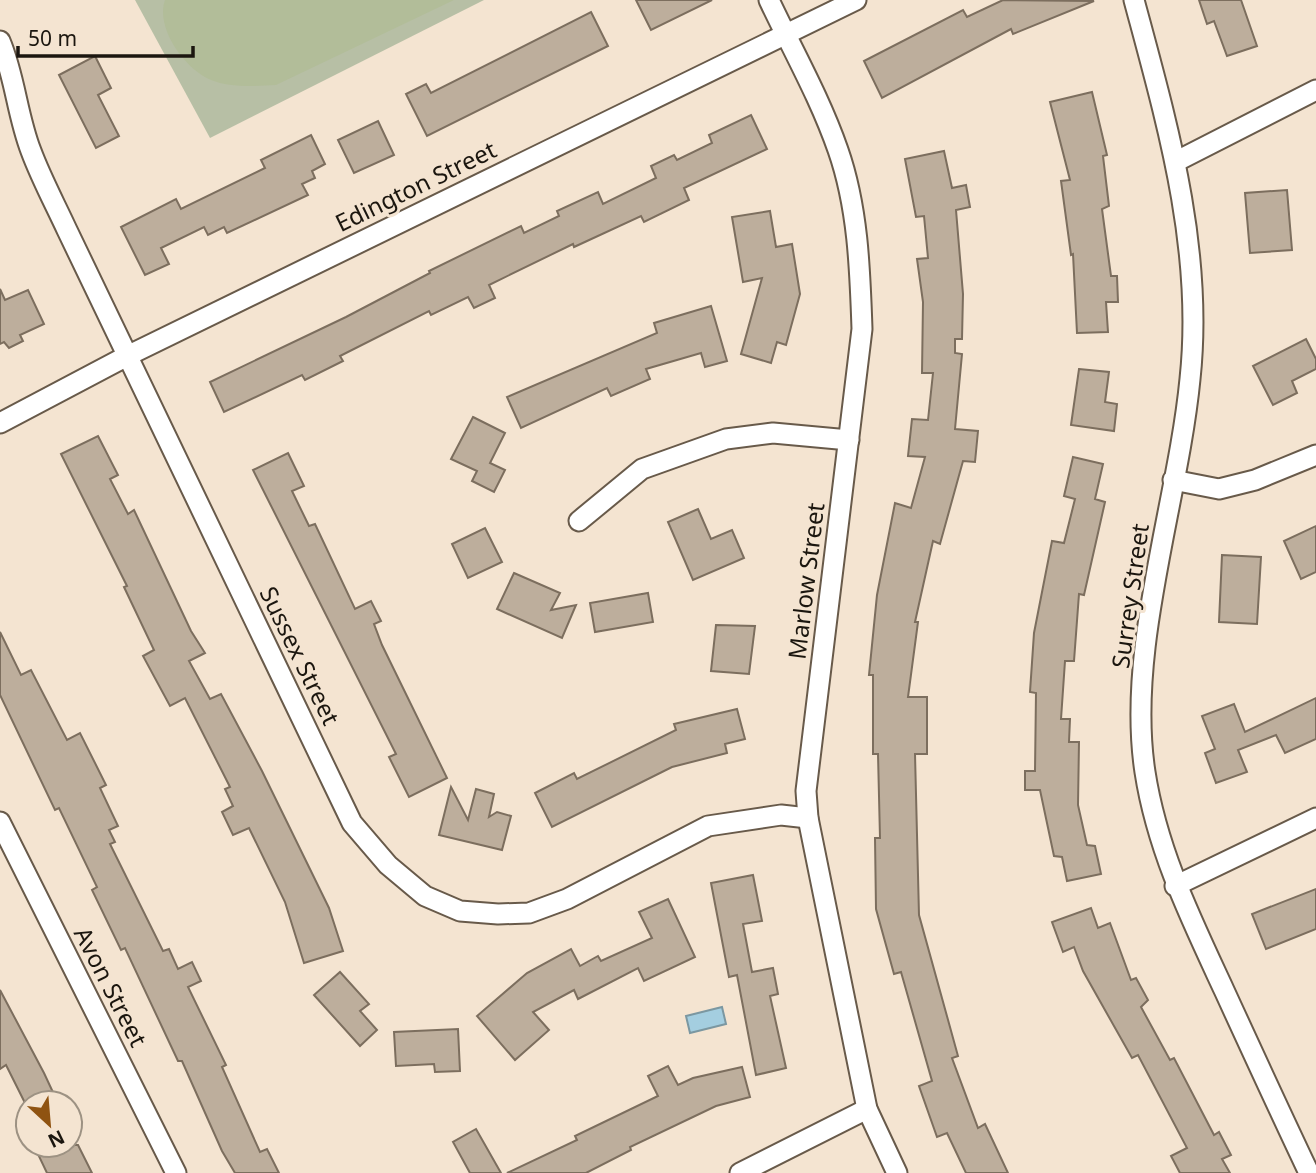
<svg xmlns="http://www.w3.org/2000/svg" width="1316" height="1173" viewBox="0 0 1316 1173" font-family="'Noto Sans',sans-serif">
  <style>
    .green { fill: #b7bfa5 }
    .forest { fill: #b2bd99 }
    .water { fill: #a4cee0; stroke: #7b97a1; stroke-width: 2 }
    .building { fill: #bdae9c; stroke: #7c6e5e; stroke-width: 2 }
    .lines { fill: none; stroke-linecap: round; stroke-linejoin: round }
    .minor-casing { stroke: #685a4a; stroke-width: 23 }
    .minor { stroke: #fff; stroke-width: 19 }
    .labels { text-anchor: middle; stroke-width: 6; stroke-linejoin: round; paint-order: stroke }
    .street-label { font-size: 24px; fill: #1b160f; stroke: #f4e4d1 }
  </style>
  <rect width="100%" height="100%" fill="#f4e4d1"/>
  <path class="green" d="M135,0H484L210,138Z"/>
  <path class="forest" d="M165,0H454L276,85C256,86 230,88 211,80C185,69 155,28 165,0Z"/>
  <path class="water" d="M722,1007L726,1024L690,1033L686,1016Z"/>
  <g class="building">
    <path d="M636,0H712L651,30Z"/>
    <path d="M1003,0L1094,1L1013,34L1011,29L882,98L864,61L963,10L967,17Z"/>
    <path d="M1199,0H1241L1257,46L1227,56L1214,21L1207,24Z"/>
    <path d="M591,12L608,46L427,136L406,94L426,84L431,93Z"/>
    <path d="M95,56L111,88L98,95L119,136L96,148L59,75Z"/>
    <path d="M1092,92L1107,155L1103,156L1109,206L1102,209L1111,276H1117L1118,302H1106L1108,332L1077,333L1073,254L1071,255L1061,181L1070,180L1050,102Z"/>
    <path d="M751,115L767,149L684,188L689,200L644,222L641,216L574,247L573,244L489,285L495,298L474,308L468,297L431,315L429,311L340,356L343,361L305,380L302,375L224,412L210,382L346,317L430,273L429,271L521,226L524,233L559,216L557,211L598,192L603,204L656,178L651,166L674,155L677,160L712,143L709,135Z"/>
    <path d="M378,121L394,155L354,173L338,140Z"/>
    <path d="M311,135L325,164L312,171L315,178L302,184L308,195L227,233L224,227L208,235L204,227L161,248L169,264L145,275L121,227L176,199L181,209L265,168L261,160Z"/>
    <path d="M944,151L952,188L966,185L970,207L956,210L963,294L962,339H955V353L962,354L955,429L978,431L975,462L963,461L940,544L933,541L915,622H918L908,697H927V754H915L919,915L958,1056L952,1058L978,1128L985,1124L1008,1173H966L947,1133L937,1137L919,1086L932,1081L901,972L894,974L876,909L875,838H880L878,754H873V675H869L877,595L895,503L911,508L925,457L908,456L912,419L928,420L933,373H922L923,302L917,259L928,258L924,216L916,217L905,159Z"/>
    <path d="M1287,190L1292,250L1250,253L1245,193Z"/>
    <path d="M770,211L776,247L792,244L800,294L786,345L777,342L771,363L741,354L762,278L743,282L732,217Z"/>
    <path d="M0,289L5,300L28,290L44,324L20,335L23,341L9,348L4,342L0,344Z"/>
    <path d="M711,306L727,361L705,367L701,353L646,369L650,379L611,396L607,388L521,428L507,397L657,333L654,323Z"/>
    <path d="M1306,339L1316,359V369L1292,381L1297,393L1273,405L1253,366Z"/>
    <path d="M1079,369L1109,372L1105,402L1117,404L1114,431L1071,425Z"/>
    <path d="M473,417L505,433L490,463L505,470L494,492L472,481L477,471L451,459Z"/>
    <path d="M98,436L118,475L110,479L128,514L134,510L191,631L205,653L189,661L210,699L221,694L262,771L329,908L343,951L304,963L285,902L249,828L233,835L222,812L233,806L225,789L230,787L185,698L170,706L143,656L154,650L124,587L127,586L61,454Z"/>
    <path d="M288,453L304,486L292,491L309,526L315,524L355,609L371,601L381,621L374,624L382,645L447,778L409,797L389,757L396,754L253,470Z"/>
    <path d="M1073,457L1103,464L1095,499L1105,502L1084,595L1079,594L1074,661H1065L1061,719H1070L1069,742H1079L1078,805L1087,845L1095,846L1101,874L1067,881L1062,857L1054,856L1040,790H1025V771H1035L1036,693L1030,692L1034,633L1052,541L1064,543L1075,499L1064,496Z"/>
    <path d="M698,509L711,539L732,530L744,558L693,580L668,522Z"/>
    <path d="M1316,526V572L1301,579L1284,541Z"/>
    <path d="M485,528L502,562L468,578L452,544Z"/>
    <path d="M1222,555L1261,557L1257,624L1219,622Z"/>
    <path d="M514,573L560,593L551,610L576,605L562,638L497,609Z"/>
    <path d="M648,593L653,622L595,632L590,603Z"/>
    <path d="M716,625L755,626L749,674L711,671Z"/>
    <path d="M0,632L21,675L31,670L67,740L80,733L106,785L100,788L118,826L109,830L115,842L110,844L163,951L169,949L178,969L192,962L201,981L188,987L226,1065L222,1067L260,1152L267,1149L279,1173H235L222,1151L182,1061H178L125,948L121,950L92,890L97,887L59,808L55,810L0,695Z"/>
    <path d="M1316,698V739L1285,753L1276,735L1238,750L1247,772L1216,783L1205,753L1215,749L1202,716L1234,704L1245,732Z"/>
    <path d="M737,709L745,739L725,744L727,753L672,767L552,827L535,793L574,773L577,779L676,730L674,724Z"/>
    <path d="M451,787L468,820L476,789L494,794L489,817L497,812L511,816L502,850L439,835Z"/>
    <path d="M753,875L762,921L743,924L752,972L773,968L778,994L770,996L786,1068L756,1075L737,975L729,977L711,883Z"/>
    <path d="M1316,889V929L1266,949L1252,914Z"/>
    <path d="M668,899L695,957L644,981L638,968L578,999L574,990L533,1012L549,1030L515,1060L477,1016L527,973L571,949L580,966L598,956L601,961L652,938L639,912Z"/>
    <path d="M1091,908L1098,928L1110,923L1131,980L1136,978L1148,1000L1141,1007L1170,1060L1174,1058L1214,1135L1219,1132L1231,1155L1222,1159L1230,1173H1180L1171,1156L1187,1148L1138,1055L1132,1058L1083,971L1074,947L1063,952L1052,922Z"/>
    <path d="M340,972L369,1004L360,1011L377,1030L360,1046L314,995Z"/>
    <path d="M0,990L44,1073L58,1103H25L6,1065L0,1069Z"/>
    <path d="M458,1029L460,1071L435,1072L434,1064L396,1066L394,1032Z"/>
    <path d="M668,1066L678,1085L693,1078L742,1067L750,1097L716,1106L630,1147L631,1150L586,1173H507L577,1140L575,1136L658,1096L648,1076Z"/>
    <path d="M476,1129L501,1173H470L453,1142Z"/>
    <path d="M46,1145H78L92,1173H47L36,1150Z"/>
  </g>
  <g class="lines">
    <g class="minor-casing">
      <g id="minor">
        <path d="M769,0C792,49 820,98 838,150C858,207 860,269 862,329L806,791L808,818L867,1109L897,1173"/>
        <path d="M1134,0C1167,123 1204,249 1190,379C1178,503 1126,649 1145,772C1157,850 1191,919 1224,990C1252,1051 1280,1112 1309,1173"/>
        <path d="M0,41C15,76 17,115 31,151C41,178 55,204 67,230L352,823L388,865L425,896L460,911L498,914L529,913L567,899L708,826L781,815L808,818"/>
        <path d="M1177,161L1316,90"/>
        <path d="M0,423L127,356L856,0"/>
        <path d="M1173,480L1219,489L1255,480L1316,455"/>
        <path d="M579,521L642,469L726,439L773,433L849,440"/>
        <path d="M0,822L176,1173"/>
        <path d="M1175,886L1316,818"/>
        <path d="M740,1173L867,1109"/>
      </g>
    </g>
    <use href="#minor" class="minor"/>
  </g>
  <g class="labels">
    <g class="street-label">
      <text transform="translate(416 187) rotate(-26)" y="8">Edington Street</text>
      <text transform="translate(807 581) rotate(-83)" y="8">Marlow Street</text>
      <text transform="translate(1131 596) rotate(-82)" y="8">Surrey Street</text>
      <text transform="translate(299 656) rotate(64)" y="8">Sussex Street</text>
      <text transform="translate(110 987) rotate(63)" y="8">Avon Street</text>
    </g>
  </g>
  <g transform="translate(49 1124) rotate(154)"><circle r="33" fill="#f4e4d1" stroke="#9d9283" stroke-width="2"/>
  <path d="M0-5L12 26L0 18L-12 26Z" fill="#8f5311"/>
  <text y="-10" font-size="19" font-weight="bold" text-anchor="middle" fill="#1b160f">N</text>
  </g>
  <path d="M18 46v10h175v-10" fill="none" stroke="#1b160f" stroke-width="3.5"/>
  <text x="28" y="46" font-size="21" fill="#1b160f" stroke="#f4e4d1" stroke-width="5" paint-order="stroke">50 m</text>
</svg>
